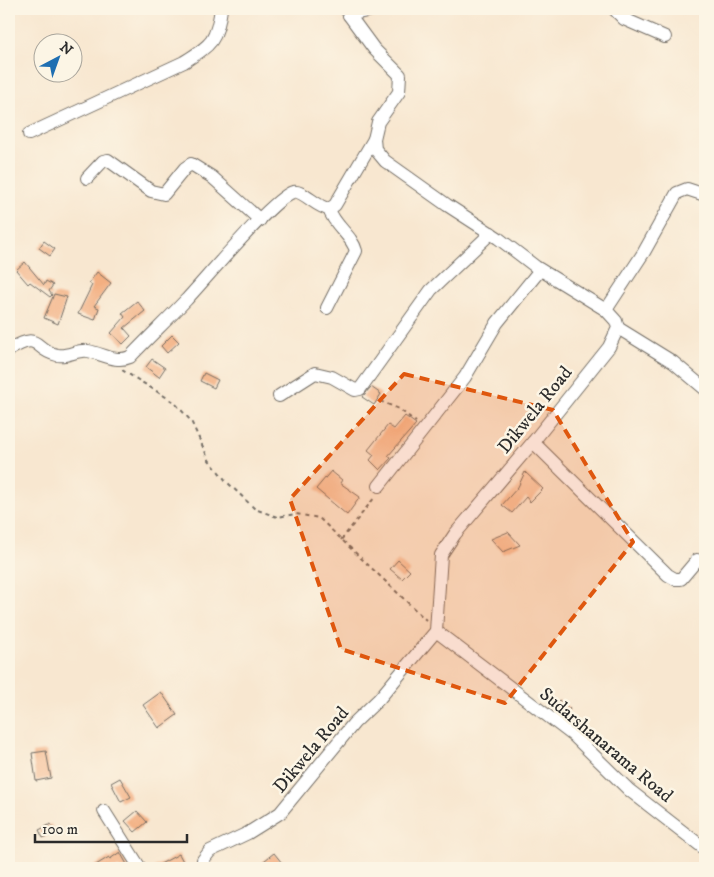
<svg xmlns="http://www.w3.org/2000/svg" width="714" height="877" viewBox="0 0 714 877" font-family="'IM FELL DW Pica',serif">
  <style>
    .building { fill: #f3af81 }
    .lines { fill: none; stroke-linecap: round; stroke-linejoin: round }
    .minor-casing { stroke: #736d65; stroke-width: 14 }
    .path { stroke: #736d65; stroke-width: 2; stroke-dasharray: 4 4; stroke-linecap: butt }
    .minor { stroke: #fff; stroke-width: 12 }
    .marked { fill: #df570e; fill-opacity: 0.2; stroke: #df570e; stroke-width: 4; stroke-dasharray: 10 6; stroke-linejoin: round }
    .labels { text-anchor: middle; stroke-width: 5; stroke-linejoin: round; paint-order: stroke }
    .street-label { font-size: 19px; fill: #2b2b2b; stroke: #fcf5e5 }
  </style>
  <rect width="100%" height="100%" fill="#fcf5e5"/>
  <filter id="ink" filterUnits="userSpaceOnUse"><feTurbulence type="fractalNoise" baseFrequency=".02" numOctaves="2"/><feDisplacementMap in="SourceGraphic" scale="10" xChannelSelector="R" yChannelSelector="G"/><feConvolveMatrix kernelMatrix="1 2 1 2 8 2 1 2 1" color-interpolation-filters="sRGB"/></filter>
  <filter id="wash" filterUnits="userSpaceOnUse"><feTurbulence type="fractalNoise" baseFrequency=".0096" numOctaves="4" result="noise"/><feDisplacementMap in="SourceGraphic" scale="20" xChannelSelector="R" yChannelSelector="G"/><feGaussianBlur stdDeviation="1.12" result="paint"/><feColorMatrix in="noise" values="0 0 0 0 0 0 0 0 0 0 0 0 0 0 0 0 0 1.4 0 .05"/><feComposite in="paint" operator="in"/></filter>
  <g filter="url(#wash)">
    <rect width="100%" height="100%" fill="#f8e7d0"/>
    <g id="blocks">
      <g class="building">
        <path d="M44,241L55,249L50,256L39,248Z"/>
        <path d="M25,262L44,285L46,281L53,285L49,291L52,295L50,297L30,282L28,284L16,270Z"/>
        <path d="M97,272L111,283L94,306L99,308L95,320L78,314L92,285L89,283Z"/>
        <path d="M54,294L67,297L58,324L44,318Z"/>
        <path d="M137,301L145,311L124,328L131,336L123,344L111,333L125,317L122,313Z"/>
        <path d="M172,335L179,342L167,353L161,346Z"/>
        <path d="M152,359L165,368L159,377L146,367Z"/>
        <path d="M204,373L218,380L214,388L200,381Z"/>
        <path d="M371,387L381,394L374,405L362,397Z"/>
        <path d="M405,416L416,424L388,456L391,458L380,470L370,460L374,455L368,450L388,425L394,429Z"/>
        <path d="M331,471L342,480L340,483L360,497L347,515L316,489Z"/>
        <path d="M525,472L543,489L530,502L526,497L512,513L502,505L518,487Z"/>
        <path d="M508,532L520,545L503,552L491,539Z"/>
        <path d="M398,560L410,571L402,579L390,569Z"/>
        <path d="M161,692L177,715L159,728L143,705Z"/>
        <path d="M559,700L570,709L564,717L553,707Z"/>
        <path d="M46,751L51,778L36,781L32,753Z"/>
        <path d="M120,778L131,797L121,802L111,783Z"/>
        <path d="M137,811L147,822L135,832L125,821Z"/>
        <path d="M51,824L55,832L43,838L39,830Z"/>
        <path d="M120,852L129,868H91L109,857L110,859Z"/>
        <path d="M274,853L286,868H264L260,864Z"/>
        <path d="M179,854L185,865L180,868H153Z"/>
      </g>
    </g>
  </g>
  <g filter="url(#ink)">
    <use href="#blocks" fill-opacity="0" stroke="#736d65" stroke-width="1"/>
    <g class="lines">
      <g class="minor-casing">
        <g id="minor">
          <path d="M614,9L624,19L665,37"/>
          <path d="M349,15L376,9"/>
          <path d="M29,134L184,62C212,44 216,42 221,9"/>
          <path d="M87,178L103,161L108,160L151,191L164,194L185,168L191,164L212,177L260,220"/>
          <path d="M327,308L356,251C352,235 334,226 329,209"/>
          <path d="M606,310L644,252L677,193L687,189L705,195"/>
          <path d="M618,328L673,362L705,389"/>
          <path d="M9,350C42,330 32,350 57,355C68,357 78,349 88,351C103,354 116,363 130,357C148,338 168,319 186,300C205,280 273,198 293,192C302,189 317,208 329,209L335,205L374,139"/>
          <path d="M279,396L315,373L332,377L355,390L360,389L431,290L491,233"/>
          <path d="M533,442L668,575L675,579H681L697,560"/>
          <path d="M379,486L465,377L497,323L540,270"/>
          <path d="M436,631L574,736L629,790L705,849"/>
          <path d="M104,811L140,868"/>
          <path d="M203,868V860L210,851L248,833L280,813L354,723L379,699L436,631L441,555L455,534L533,442L609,347L618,328L616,321L606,310L536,267L498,238L447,205L385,161L375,149L374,139L378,122L399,92L400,75L374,49L349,15L347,9"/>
        </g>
      </g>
      <g class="path">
        <path d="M122,370L174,402L191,421L209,460L227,482L255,509L277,517L296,514L319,518L426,620"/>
        <path d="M380,401L399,409L416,422"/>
        <path d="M341,540L375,497"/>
      </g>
      <use href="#minor" class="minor"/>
    </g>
  </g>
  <path class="marked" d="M404,374L553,410L633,542L505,703L341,649L290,499Z"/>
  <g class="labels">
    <g class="street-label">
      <text transform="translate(534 409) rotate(-51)" y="7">Dikwela Road</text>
      <text transform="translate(607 744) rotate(40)" y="7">Sudarshanarama Road</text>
      <text transform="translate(310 749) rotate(-50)" y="7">Dikwela Road</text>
    </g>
  </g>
  <rect width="714" height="877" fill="none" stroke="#fcf5e5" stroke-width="30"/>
  <g transform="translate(58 58) rotate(41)"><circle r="24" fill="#fcf5e5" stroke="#a8a49b"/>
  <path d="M0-4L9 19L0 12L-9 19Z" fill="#1f6fb2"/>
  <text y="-8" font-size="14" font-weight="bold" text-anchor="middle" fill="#2b2b2b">N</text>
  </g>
  <path d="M35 834v8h152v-8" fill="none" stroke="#2b2b2b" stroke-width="2.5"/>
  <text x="42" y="834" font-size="15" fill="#2b2b2b" stroke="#fcf5e5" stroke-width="4" paint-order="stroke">100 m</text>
</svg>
